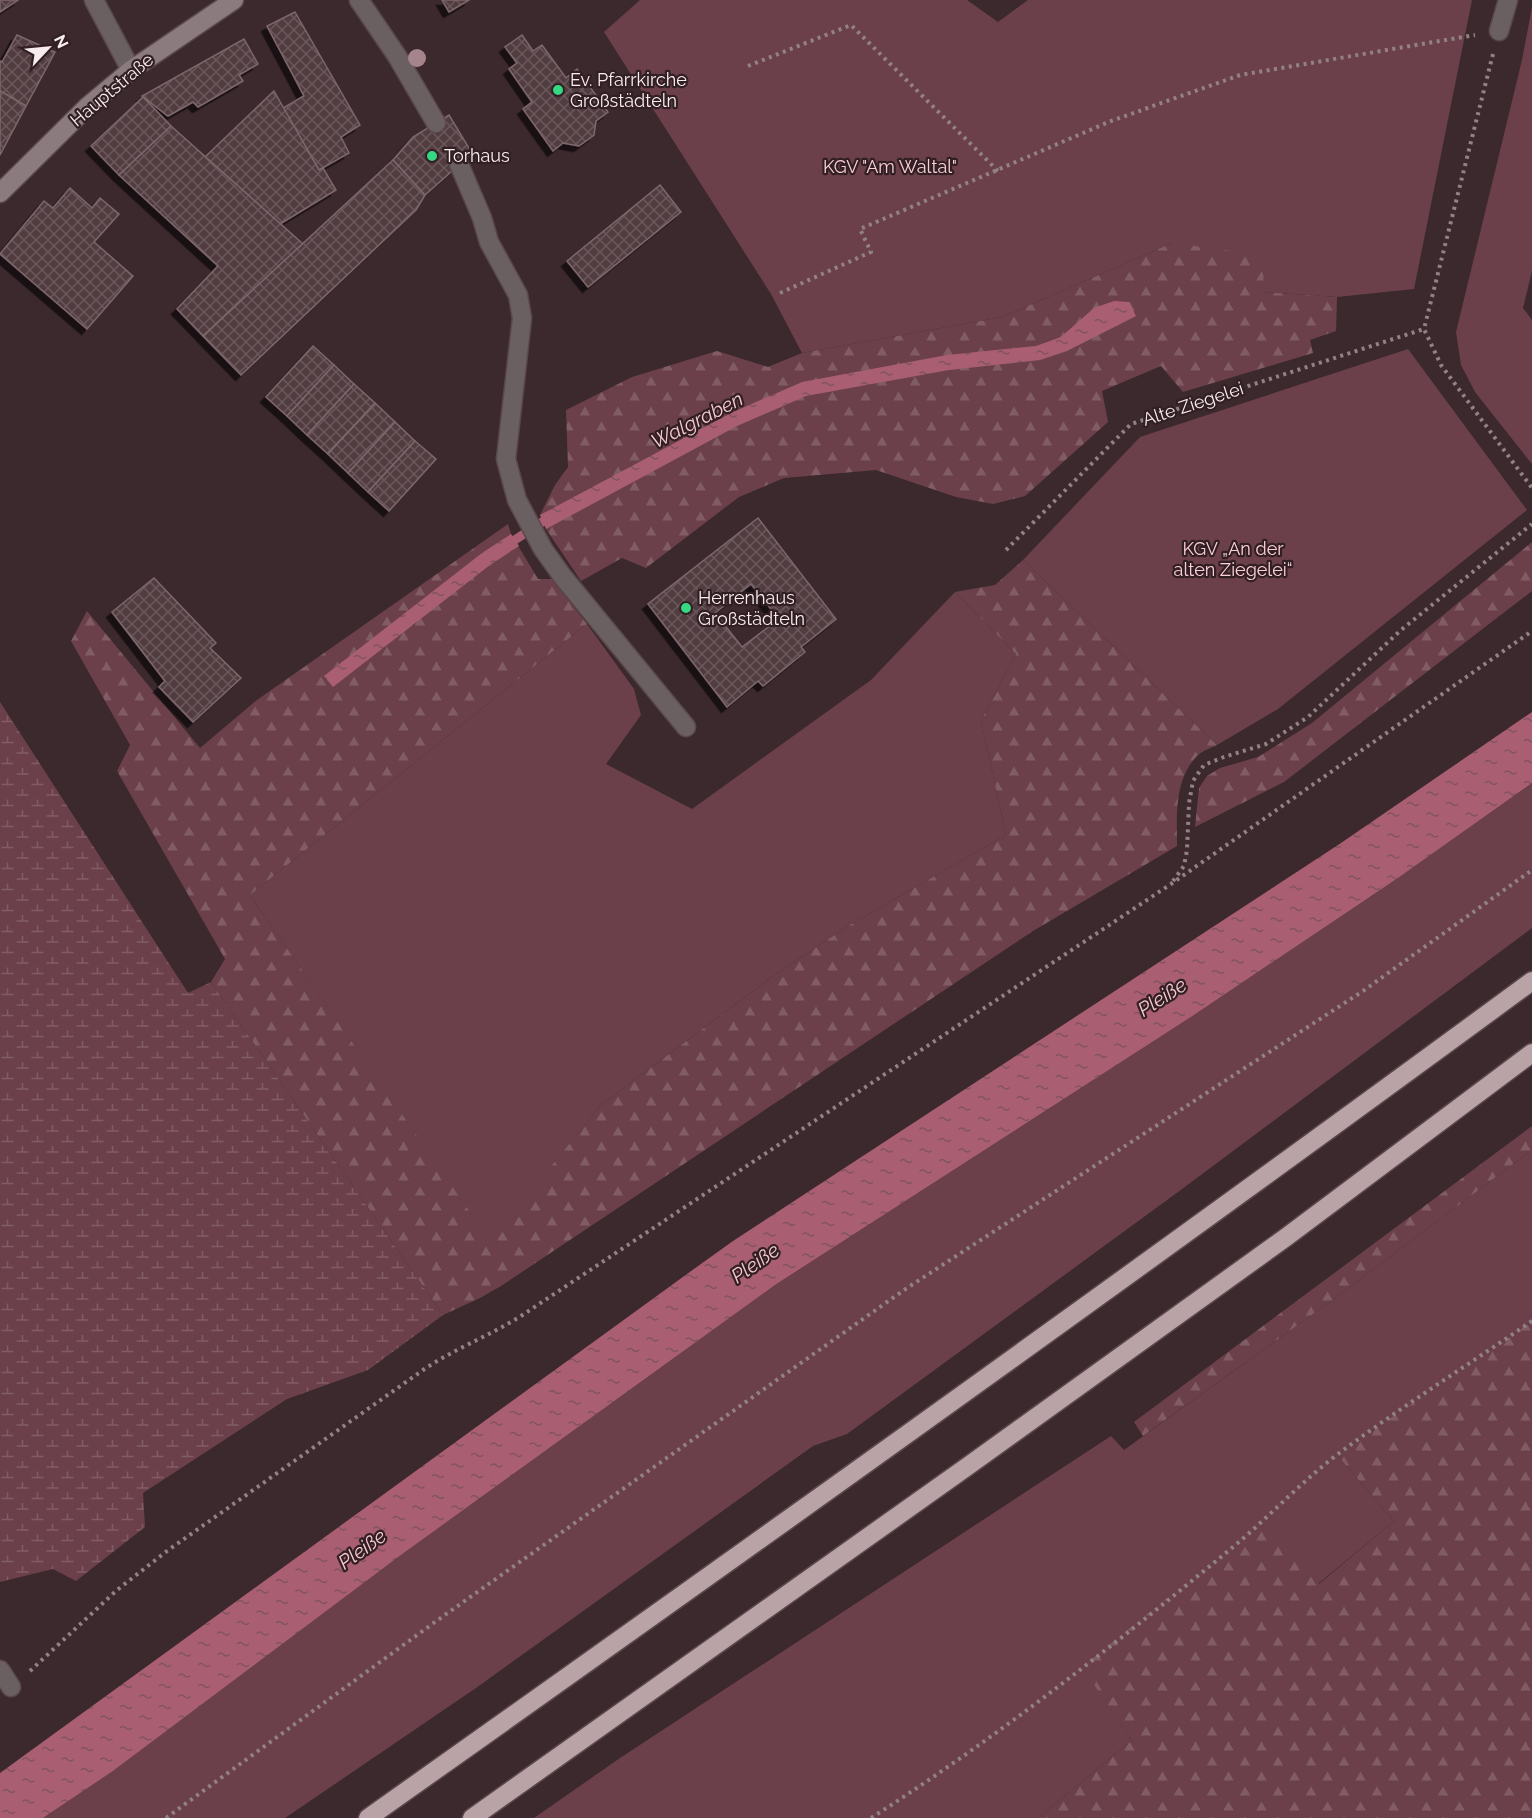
<svg xmlns="http://www.w3.org/2000/svg" width="1532" height="1818" viewBox="0 0 1532 1818" font-family="Raleway,sans-serif">
  <style>
    .green { fill: #6b404a }
    .forest { fill: url(#forest-firs) }
    .wetland { fill: url(#wetland-marsh) }
    .water { fill: url(#water-ripples) }
    .lines { fill: none; stroke-linecap: round; stroke-linejoin: round }
    .stream { stroke: #aa5e72; stroke-width: 9 }
    .building { fill: url(#building-cross-hatch); stroke: #7d676c; stroke-width: 1.5; fill-rule: evenodd; filter: url(#shadow) }
    .lane-casing { stroke: #5a484c; stroke-width: 21 }
    .street-casing { stroke: #5a484c; stroke-width: 21 }
    .secondary-casing { stroke: #5a484c; stroke-width: 21 }
    .highway-casing { stroke: #5a484c; stroke-width: 21 }
    .path { stroke: #928285; stroke-width: 4; stroke-dasharray: 3 4.5; stroke-linecap: butt }
    .lane { stroke: #6a6062; stroke-width: 18 }
    .street { stroke: #6a6062; stroke-width: 18 }
    .secondary { stroke: #8b7b7e; stroke-width: 18 }
    .highway { stroke: #baa3a7; stroke-width: 18 }
    .tree { fill: #a6848b }
    .poi-dot { fill: #36d881; stroke: #311f24; stroke-width: 2 }
    .labels { text-anchor: middle; stroke-width: 4.5; stroke-linejoin: round; paint-order: stroke }
    .poi-label { font-size: 18px; fill: #f8ecee; stroke: #311f24; text-anchor: start }
    .street-label { font-size: 18px; fill: #f8ecee; stroke: #311f24 }
    .park-label { font-size: 18px; fill: #fccfd8; stroke: #311f24 }
    .water-label { font-size: 20px; font-style: italic; fill: #f6c9d2; stroke: #311f24 }
  </style>
  <defs>
    <pattern id="forest-firs" width="22" height="20" patternUnits="userSpaceOnUse" patternTransform="scale(1.5)"><rect width="22" height="20" fill="#6b404a"/><path d="M5 1l3.5 6h-7zM16 11l3.5 6h-7z" fill="#815c64"/></pattern>
    <pattern id="wetland-marsh" width="20" height="14" patternUnits="userSpaceOnUse" patternTransform="scale(1.5)"><rect width="20" height="14" fill="#6b404a"/><path d="M1 5h8M5 5V1M11 12h8M15 12V8" fill="none" stroke="#815c64"/></pattern>
    <pattern id="water-ripples" width="26" height="14" patternUnits="userSpaceOnUse" patternTransform="scale(1.5)"><rect width="26" height="14" fill="#aa5e72"/><path d="M2 4q2-2 4 0t4 0M15 11q2-2 4 0t4 0" fill="none" stroke="#7f545f"/></pattern>
    <pattern id="building-cross-hatch" width="8" height="8" patternUnits="userSpaceOnUse" patternTransform="scale(1.5)"><rect width="8" height="8" fill="#513d41"/><path d="M0 0l8 8M0 8l8-8" fill="none" stroke="#6b595d"/></pattern>
    <filter id="shadow"><feDropShadow dx="-5.5" dy="5.5" stdDeviation="0" flood-color="#0009"/></filter>
  </defs>
  <rect width="100%" height="100%" fill="#3c292d"/>
  <g class="green">
    <path d="M640,0H967L998,22L1028,0H1472L1414,289L1337,297L1262,292L1172,243L1002,317L802,353L771,294L604,32Z"/>
    <path d="M1532,7V271L1523,308L1532,320V464L1475,392L1461,365L1456,332L1522,60Z"/>
    <path d="M1408,349L1527,510L1278,709L1217,745L1023,560L1140,437Z"/>
    <path d="M955,592L1016,654L981,720L1006,835L848,926L776,974L601,1105L490,1242L250,895L587,624L634,689L641,715L606,764L692,809L871,680Z"/>
    <path d="M1532,783V928L1178,1192L847,1434L813,1446L476,1688L285,1818H43L113,1771L401,1555L775,1285L1191,1017L1398,878Z"/>
    <path d="M1532,1150V1321L1337,1455L1394,1521L1318,1584L1262,1522L1083,1667L1132,1740L1038,1818H534L620,1758L1111,1436L1124,1450L1334,1299Z"/>
  </g>
  <g class="forest">
    <path d="M1172,243L1264,255L1263,292L1337,297L1336,331L1310,340L1313,353L1183,392L1161,366L1102,391L1108,422L1025,496L993,504L956,497L876,470L784,478L739,497L646,568L622,558L581,581L546,529L540,515L555,485L568,467L566,410L632,377L717,351L768,367L802,353L1002,317Z"/>
    <path d="M508,524L511,534L538,579H552L587,624L250,895L490,1241L601,1105L776,974L848,926L1006,835L981,720L1016,654L955,592L995,585L1023,560L1217,745C1211,748 1202,751 1197,756C1174,780 1177,815 1177,846L1033,931L501,1286L480,1298L443,1315L211,982L225,959L117,771L130,745L71,641L87,611L200,748L257,700Z"/>
    <path d="M1532,542V591L1284,782L1195,827L1199,788L1207,776L1220,768L1258,757L1312,723Z"/>
    <path d="M1532,1126V1150L1334,1299L1143,1436L1134,1422Z"/>
    <path d="M1532,1321V1818H1038L1132,1740L1082,1667L1262,1521L1319,1584L1394,1521L1337,1455Z"/>
  </g>
  <path class="wetland" d="M0,702L188,993L211,982L443,1315L368,1370L287,1399L143,1493L145,1527L76,1581L53,1569L0,1582Z"/>
  <g class="water">
    <path d="M1114,301L1129,302L1136,316L1067,351L1040,360L949,370L806,396L737,426L546,529L540,515L731,413L802,382L947,355L1036,346L1061,337L1094,308Z"/>
    <path d="M511,534L519,546L490,565L333,687L324,676L482,553Z"/>
    <path d="M1532,712V783L1398,878L1191,1017L775,1285L401,1555L113,1771L43,1818H0V1773L687,1274L733,1241L1341,843Z"/>
  </g>
  <g class="lines">
    <path class="stream" d="M504,547L553,515"/>
  </g>
  <g class="building">
    <path d="M0,0H18L0,12Z"/>
    <path d="M442,0H469L449,12Z"/>
    <path d="M295,12L360,125L341,137L349,153L319,170L283,108L304,96L267,26Z"/>
    <path d="M17,35L55,52L26,106L0,91V61L2,62Z"/>
    <path d="M522,35L533,51L542,45L566,78L577,69L608,112L596,121L594,135L579,146L563,143L553,151L523,109L532,102L509,69L517,63L505,47Z"/>
    <path d="M244,39L258,64L239,75L243,81L198,107L193,102L168,116L142,96Z"/>
    <path d="M0,91L26,106L0,155Z"/>
    <path d="M274,91L319,170L323,168L336,190L280,224L205,157Z"/>
    <path d="M143,97L171,126L119,175L91,146Z"/>
    <path d="M449,115L472,153L425,195L393,160L413,137Z"/>
    <path d="M171,126L303,244L203,336L177,309L218,266L119,175Z"/>
    <path d="M393,160L425,195L416,210L241,375L203,336Z"/>
    <path d="M660,185L681,212L588,287L567,261Z"/>
    <path d="M70,188L92,208L100,198L119,214L94,242L133,276L87,329L0,254L44,201L53,208Z"/>
    <path d="M313,346L334,365L287,416L266,397Z"/>
    <path d="M334,365L354,384L307,435L287,416Z"/>
    <path d="M354,384L375,403L328,454L307,435Z"/>
    <path d="M375,403L395,422L348,473L328,454Z"/>
    <path d="M395,422L415,441L368,492L348,473Z"/>
    <path d="M415,441L436,459L389,511L368,492Z"/>
    <path d="M758,518L836,619L801,647L805,652L763,686L758,681L727,707L648,604ZM751,584L779,619L742,647L715,613Z"/>
    <path d="M154,578L216,643L210,648L241,678L193,722L159,687L165,681L112,612Z"/>
  </g>
  <g class="lines">
    <g class="lane-casing">
      <g id="lane">
        <path d="M359,0L397,56L436,123"/>
        <path d="M1499,31L1508,0"/>
        <path d="M459,164L482,218L489,242L518,295L522,318L506,459L517,500L543,549L563,577L686,727"/>
      </g>
    </g>
    <g class="street-casing">
      <g id="street">
        <path d="M94,0L131,70"/>
        <path d="M0,1670L11,1687"/>
      </g>
    </g>
    <g class="secondary-casing">
      <path id="secondary" d="M0,193L88,106L131,70L234,0"/>
    </g>
    <g class="highway-casing">
      <g id="highway">
        <path d="M368,1818C758,1542 1147,1264 1532,981"/>
        <path d="M472,1818L968,1466L1285,1238L1532,1053"/>
      </g>
    </g>
    <g class="path">
      <path d="M1493,54L1424,329L1441,365L1532,488"/>
      <path d="M748,66L851,25L998,171"/>
      <path d="M780,293L871,252L860,229L1111,121L1240,75L1475,35"/>
      <path d="M1006,550L1131,424L1424,329"/>
      <path d="M1173,881L1184,866L1187,850L1189,803L1193,781L1204,765L1224,757L1266,744L1308,717L1401,630L1532,524"/>
      <path d="M30,1671L117,1590L167,1551L423,1370C454,1349 489,1336 521,1316L1171,884L1532,631"/>
      <path d="M166,1818L435,1622L904,1290L1363,991L1532,870"/>
      <path d="M871,1818C998,1737 1117,1643 1233,1547C1269,1517 1301,1482 1338,1454C1401,1407 1468,1365 1532,1321"/>
    </g>
    <use href="#lane" class="lane"/>
    <use href="#street" class="street"/>
    <use href="#secondary" class="secondary"/>
    <use href="#highway" class="highway"/>
  </g>
  <circle class="tree" cx="417" cy="58" r="9"/>
  <g class="poi-dot">
    <circle cx="558" cy="90" r="6"/>
    <circle cx="432" cy="156" r="6"/>
    <circle cx="686" cy="608" r="6"/>
  </g>
  <g class="labels">
    <g class="poi-label">
      <text x="570" y="86">Ev. Pfarrkirche<tspan x="570" dy="21">Großstädteln</tspan></text>
      <text x="444" y="162">Torhaus</text>
      <text x="698" y="604">Herrenhaus<tspan x="698" dy="21">Großstädteln</tspan></text>
    </g>
    <g class="street-label">
      <text transform="translate(112 90) rotate(-40)" y="6">Hauptstraße</text>
      <text transform="translate(1193 404) rotate(-18)" y="6">Alte Ziegelei</text>
    </g>
    <g class="park-label">
      <text x="890" y="173">KGV "Am Waltal"</text>
      <text x="1233" y="555">KGV „An der<tspan x="1233" dy="21">alten Ziegelei“</tspan></text>
    </g>
    <g class="water-label">
      <text transform="translate(697 420) rotate(-27)" y="7">Walgraben</text>
      <text transform="translate(1162 997) rotate(-33)" y="7">Pleiße</text>
      <text transform="translate(755 1263) rotate(-35)" y="7">Pleiße</text>
      <text transform="translate(362 1549) rotate(-36)" y="7">Pleiße</text>
    </g>
  </g>
  <g transform="translate(48 48) rotate(64)" stroke="#311f24" stroke-width="4.5" paint-order="stroke">
  <path d="M0-4.5L10 22L0 15L-10 22Z" fill="#f8ecee"/>
  <text y="-9" font-size="16" font-weight="bold" text-anchor="middle" fill="#f8ecee">N</text>
  </g>
</svg>
